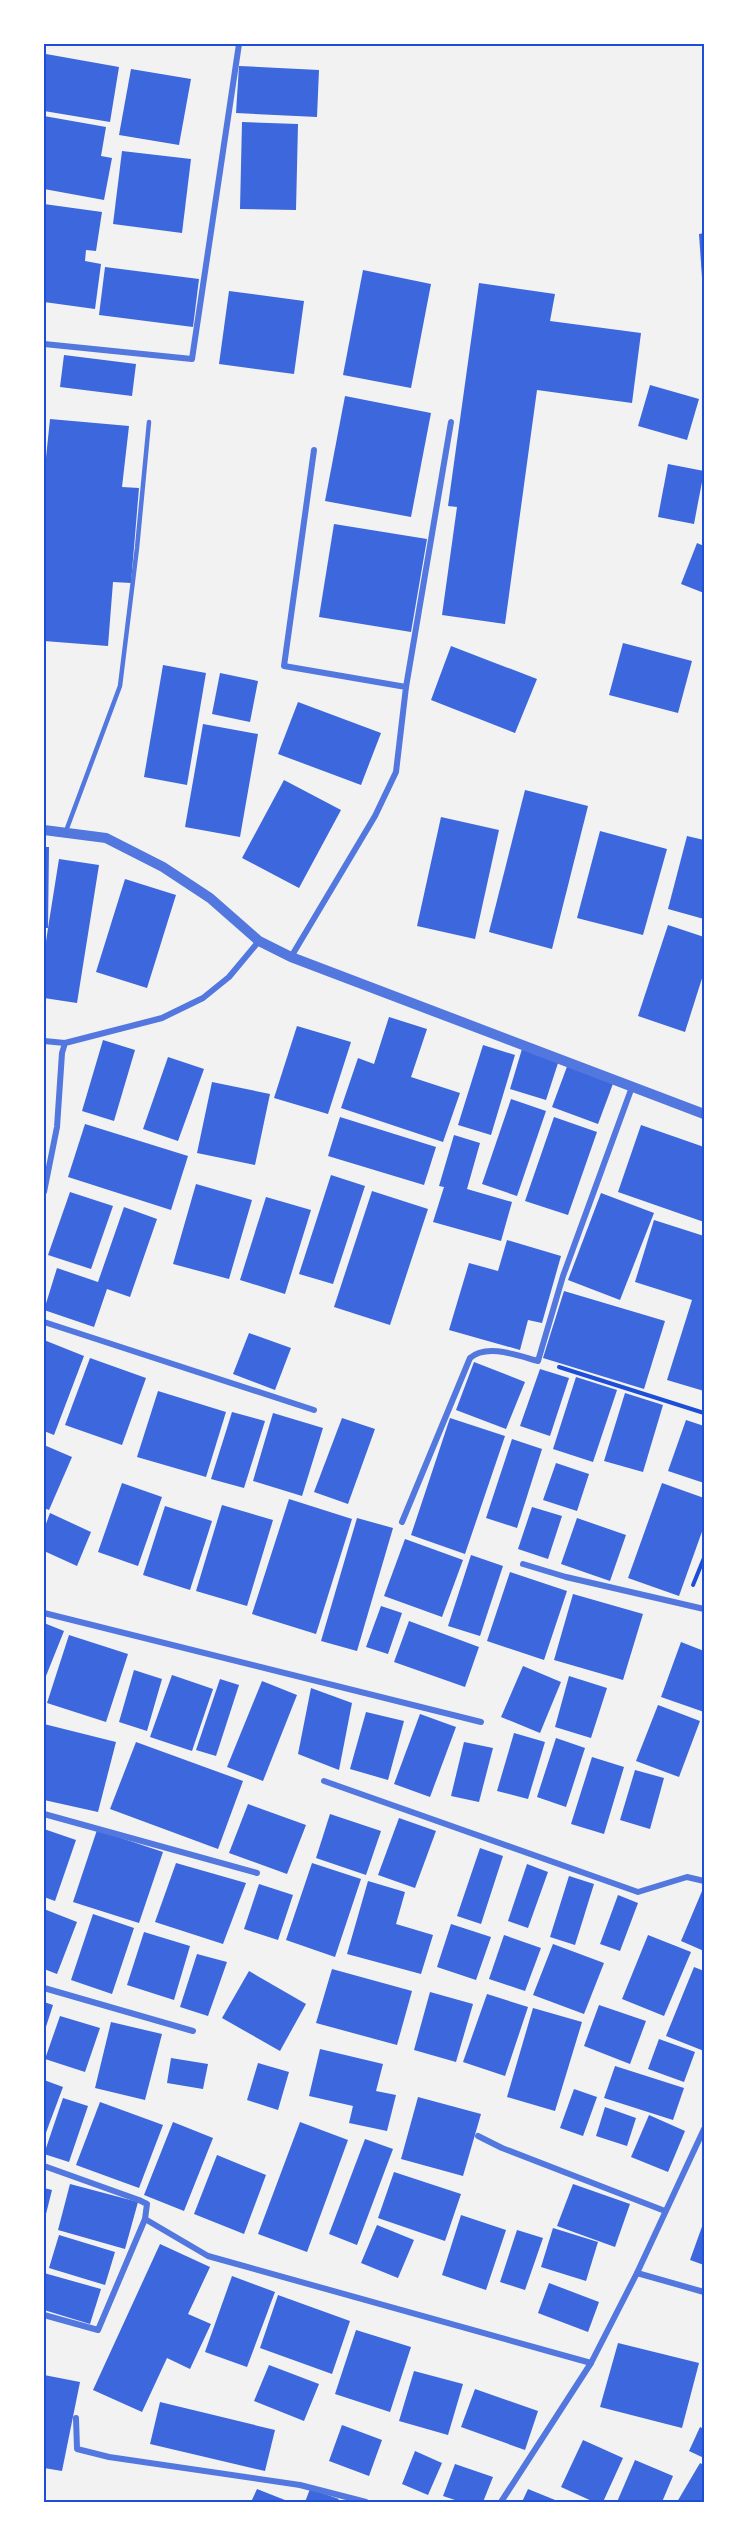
<svg xmlns="http://www.w3.org/2000/svg" width="748" height="2546" viewBox="0 0 748 2546" font-family="Quicksand,sans-serif">
  <style>
    .building { fill: #3d67dc }
    .lines { fill: none; stroke-linecap: round; stroke-linejoin: round }
    .path { stroke: #1d4ed8; stroke-width: 4 }
    .service { stroke: #5277de; stroke-width: 4.5 }
    .minor { stroke: #5277de; stroke-width: 6 }
    .tertiary { stroke: #5277de; stroke-width: 10 }
    .neatline { fill: none; stroke: #1d4ed8; stroke-width: 2 }
  </style>
  <rect width="100%" height="100%" fill="#f2f2f2"/>
  <g class="building">
    <path d="M46,54L119,67L110,122L44,111V70Z"/>
    <path d="M239,66L319,70L317,117L236,113Z"/>
    <path d="M131,69L191,79L179,145L119,135Z"/>
    <path d="M44,116L106,127L101,156L112,158L104,200L44,189Z"/>
    <path d="M242,122L298,124L296,210L240,209Z"/>
    <path d="M122,151L191,159L182,233L113,224Z"/>
    <path d="M44,204L102,212L96,251L86,250L85,261L101,264L95,309L44,302Z"/>
    <path d="M704,233V291L703,292L699,234Z"/>
    <path d="M105,267L199,279L193,327L99,315Z"/>
    <path d="M363,270L431,284L411,388L343,375Z"/>
    <path d="M479,283L555,294L550,321L641,333L632,403L537,390L505,624L442,615L457,507L448,506Z"/>
    <path d="M229,291L304,301L294,374L219,364Z"/>
    <path d="M64,355L136,364L132,396L60,387Z"/>
    <path d="M650,385L699,399L687,440L638,426Z"/>
    <path d="M345,396L431,413L411,517L325,501Z"/>
    <path d="M50,419L129,426L122,487L139,488L131,583L113,582L108,646L44,641V477Z"/>
    <path d="M668,464L704,471L694,524L658,517Z"/>
    <path d="M334,524L427,539L411,632L319,617Z"/>
    <path d="M697,543L704,546V593L681,584Z"/>
    <path d="M623,643L692,661L678,713L609,695Z"/>
    <path d="M451,646L537,679L515,733L431,700Z"/>
    <path d="M163,665L206,673L187,785L144,777Z"/>
    <path d="M220,673L258,681L250,722L212,714Z"/>
    <path d="M298,702L381,733L361,785L278,754Z"/>
    <path d="M203,724L258,734L240,837L185,827Z"/>
    <path d="M284,780L341,810L299,888L242,858Z"/>
    <path d="M525,790L588,806L552,949L489,932Z"/>
    <path d="M441,817L499,830L475,939L417,926Z"/>
    <path d="M600,831L667,849L643,935L577,918Z"/>
    <path d="M687,836L704,840V919L668,909Z"/>
    <path d="M44,847H49L48,928L59,859L99,865L77,1003L44,998V955L48,928H44Z"/>
    <path d="M125,879L176,895L147,988L96,972Z"/>
    <path d="M668,925L704,937V972L685,1032L638,1016Z"/>
    <path d="M389,1017L427,1029L411,1077L460,1093L443,1142L341,1108L358,1058L374,1064Z"/>
    <path d="M297,1026L351,1042L328,1114L274,1098Z"/>
    <path d="M103,1040L135,1050L114,1121L82,1111Z"/>
    <path d="M483,1045L515,1055L491,1135L458,1125Z"/>
    <path d="M522,1049L559,1060L546,1100L510,1089Z"/>
    <path d="M168,1057L204,1069L178,1141L143,1129Z"/>
    <path d="M568,1064L614,1081L598,1124L552,1107Z"/>
    <path d="M212,1082L270,1094L255,1165L197,1153Z"/>
    <path d="M511,1099L546,1111L517,1196L482,1184Z"/>
    <path d="M340,1117L436,1147L424,1185L328,1156Z"/>
    <path d="M554,1117L597,1132L568,1215L525,1201Z"/>
    <path d="M85,1124L188,1156L171,1210L68,1177Z"/>
    <path d="M641,1125L704,1147V1222L618,1192Z"/>
    <path d="M454,1135L480,1143L467,1189L512,1202L501,1241L433,1222L444,1187L439,1186Z"/>
    <path d="M331,1175L365,1186L333,1284L299,1274Z"/>
    <path d="M196,1184L252,1200L229,1279L173,1264Z"/>
    <path d="M372,1191L428,1209L390,1325L334,1307Z"/>
    <path d="M70,1192L113,1206L91,1269L48,1255Z"/>
    <path d="M601,1193L654,1213L620,1300L568,1280Z"/>
    <path d="M266,1197L311,1210L285,1294L240,1280Z"/>
    <path d="M124,1207L157,1219L130,1297L107,1289L94,1327L44,1310L57,1268L98,1282Z"/>
    <path d="M654,1220L704,1236V1391L667,1380L692,1300L635,1282Z"/>
    <path d="M507,1240L561,1256L542,1323L528,1320L520,1350L449,1330L469,1263L498,1271Z"/>
    <path d="M564,1291L665,1321L644,1389L543,1358Z"/>
    <path d="M249,1333L291,1348L275,1390L233,1374Z"/>
    <path d="M44,1340L84,1356L54,1435L44,1431Z"/>
    <path d="M90,1358L146,1378L122,1445L65,1425Z"/>
    <path d="M474,1362L525,1382L506,1429L456,1410Z"/>
    <path d="M540,1369L569,1378L550,1436L520,1426Z"/>
    <path d="M576,1377L617,1390L593,1462L553,1449Z"/>
    <path d="M158,1391L226,1412L206,1477L137,1457Z"/>
    <path d="M625,1393L663,1405L643,1472L604,1461Z"/>
    <path d="M232,1412L265,1421L244,1488L211,1479Z"/>
    <path d="M273,1413L323,1428L302,1496L253,1481Z"/>
    <path d="M342,1418L375,1429L348,1504L314,1492Z"/>
    <path d="M450,1418L505,1436L465,1554L411,1535Z"/>
    <path d="M686,1420L704,1426V1483L668,1471Z"/>
    <path d="M512,1439L542,1449L517,1528L486,1518Z"/>
    <path d="M44,1445L72,1457L49,1510L44,1508Z"/>
    <path d="M556,1463L589,1474L577,1511L543,1500Z"/>
    <path d="M122,1483L162,1497L138,1566L98,1552Z"/>
    <path d="M662,1483L704,1498V1526L679,1596L628,1578Z"/>
    <path d="M289,1499L352,1519L316,1634L252,1614Z"/>
    <path d="M222,1505L273,1520L247,1606L196,1591Z"/>
    <path d="M165,1506L212,1521L190,1590L143,1575Z"/>
    <path d="M532,1507L562,1516L548,1559L518,1549Z"/>
    <path d="M50,1513L91,1532L77,1566L44,1551V1529Z"/>
    <path d="M357,1518L393,1528L357,1651L321,1641Z"/>
    <path d="M577,1518L626,1535L610,1581L561,1564Z"/>
    <path d="M405,1539L463,1560L442,1617L384,1596Z"/>
    <path d="M471,1555L503,1566L480,1636L448,1626Z"/>
    <path d="M510,1572L567,1591L544,1660L487,1641Z"/>
    <path d="M573,1594L643,1614L623,1680L554,1660Z"/>
    <path d="M381,1606L402,1613L388,1654L366,1647Z"/>
    <path d="M409,1621L479,1647L465,1687L394,1662Z"/>
    <path d="M44,1623L64,1631L44,1681Z"/>
    <path d="M69,1635L128,1654L106,1722L47,1703Z"/>
    <path d="M681,1642L704,1651V1712L661,1697Z"/>
    <path d="M523,1666L561,1682L540,1733L501,1717Z"/>
    <path d="M134,1670L162,1679L147,1731L119,1722Z"/>
    <path d="M172,1675L213,1689L192,1751L150,1737Z"/>
    <path d="M569,1676L607,1688L591,1738L555,1727Z"/>
    <path d="M220,1679L239,1685L216,1756L196,1750Z"/>
    <path d="M262,1681L297,1695L263,1781L227,1767Z"/>
    <path d="M311,1688L352,1703L339,1770L298,1754Z"/>
    <path d="M658,1705L700,1721L679,1777L636,1761Z"/>
    <path d="M366,1712L404,1721L388,1780L350,1769Z"/>
    <path d="M420,1714L456,1727L430,1797L394,1784Z"/>
    <path d="M44,1724L116,1742L98,1812L44,1800Z"/>
    <path d="M514,1733L545,1742L528,1799L497,1791Z"/>
    <path d="M556,1738L585,1748L566,1807L537,1797Z"/>
    <path d="M136,1742L243,1781L218,1849L110,1809Z"/>
    <path d="M464,1742L493,1748L479,1802L451,1796Z"/>
    <path d="M592,1757L624,1767L604,1834L571,1824Z"/>
    <path d="M635,1770L664,1778L650,1829L620,1820Z"/>
    <path d="M248,1804L306,1825L287,1874L229,1853Z"/>
    <path d="M330,1814L381,1831L366,1875L316,1858Z"/>
    <path d="M399,1818L436,1831L415,1888L378,1875Z"/>
    <path d="M44,1829L76,1840L55,1901L44,1897Z"/>
    <path d="M97,1830L163,1852L139,1923L73,1902Z"/>
    <path d="M480,1848L503,1856L481,1924L457,1916Z"/>
    <path d="M176,1863L246,1883L223,1944L155,1922Z"/>
    <path d="M312,1863L361,1879L335,1957L286,1940Z"/>
    <path d="M527,1864L548,1872L528,1928L508,1921Z"/>
    <path d="M569,1876L594,1884L575,1945L550,1937Z"/>
    <path d="M368,1881L405,1892L396,1924L433,1935L421,1974L347,1954Z"/>
    <path d="M259,1884L293,1895L278,1940L244,1929Z"/>
    <path d="M702,1891L704,1892V1951L681,1941Z"/>
    <path d="M618,1895L638,1903L620,1951L600,1944Z"/>
    <path d="M44,1909L77,1922L57,1974L44,1969Z"/>
    <path d="M93,1914L134,1928L112,1994L71,1980Z"/>
    <path d="M451,1924L491,1937L476,1980L437,1967Z"/>
    <path d="M144,1932L190,1946L174,2000L127,1985Z"/>
    <path d="M504,1935L541,1948L525,1991L489,1979Z"/>
    <path d="M648,1935L691,1952L664,2016L622,1999Z"/>
    <path d="M553,1944L604,1963L584,2014L533,1995Z"/>
    <path d="M197,1954L227,1962L208,2016L180,2007Z"/>
    <path d="M694,1967L704,1971V2051L666,2036Z"/>
    <path d="M332,1969L412,1991L397,2045L316,2023Z"/>
    <path d="M249,1971L306,2004L280,2051L222,2018Z"/>
    <path d="M430,1992L473,2004L456,2062L414,2050Z"/>
    <path d="M487,1994L528,2007L505,2076L463,2062Z"/>
    <path d="M44,2002L53,2005L44,2033Z"/>
    <path d="M599,2005L646,2021L630,2064L584,2046Z"/>
    <path d="M533,2008L582,2022L555,2111L507,2097Z"/>
    <path d="M60,2016L100,2028L85,2072L45,2059Z"/>
    <path d="M111,2022L162,2034L145,2100L95,2088Z"/>
    <path d="M659,2039L695,2052L684,2082L648,2069Z"/>
    <path d="M320,2049L383,2064L376,2091L396,2095L387,2131L349,2123L353,2106L309,2096Z"/>
    <path d="M171,2058L208,2064L203,2089L167,2083Z"/>
    <path d="M258,2063L289,2072L278,2110L247,2100Z"/>
    <path d="M615,2066L684,2088L673,2120L604,2098Z"/>
    <path d="M44,2080L63,2087L44,2138Z"/>
    <path d="M574,2089L597,2097L583,2136L560,2128Z"/>
    <path d="M418,2097L481,2114L463,2176L401,2159Z"/>
    <path d="M63,2098L88,2106L69,2162L44,2154Z"/>
    <path d="M100,2102L163,2125L139,2188L76,2165Z"/>
    <path d="M605,2107L636,2118L627,2146L596,2136Z"/>
    <path d="M649,2115L685,2131L668,2172L631,2157Z"/>
    <path d="M173,2122L213,2138L184,2211L144,2195Z"/>
    <path d="M300,2122L348,2140L307,2252L258,2234Z"/>
    <path d="M365,2139L393,2149L357,2245L329,2234Z"/>
    <path d="M217,2155L266,2175L244,2234L194,2214Z"/>
    <path d="M394,2172L461,2194L445,2241L378,2218Z"/>
    <path d="M70,2184L138,2202L125,2249L58,2230Z"/>
    <path d="M573,2184L630,2204L615,2247L557,2226Z"/>
    <path d="M44,2188L52,2190L44,2222Z"/>
    <path d="M461,2215L506,2230L486,2290L442,2275Z"/>
    <path d="M704,2221V2265L690,2260Z"/>
    <path d="M377,2225L414,2240L398,2278L361,2263Z"/>
    <path d="M553,2228L598,2242L586,2281L541,2267Z"/>
    <path d="M517,2230L543,2238L525,2290L500,2282Z"/>
    <path d="M59,2235L115,2252L105,2285L49,2268Z"/>
    <path d="M160,2244L210,2267L188,2314L211,2324L190,2369L167,2358L142,2412L93,2390Z"/>
    <path d="M44,2273L101,2289L90,2324L44,2310Z"/>
    <path d="M232,2276L275,2292L247,2367L205,2352Z"/>
    <path d="M549,2283L599,2302L588,2332L538,2313Z"/>
    <path d="M278,2295L350,2321L332,2374L260,2348Z"/>
    <path d="M356,2330L411,2347L390,2412L335,2394Z"/>
    <path d="M618,2343L699,2363L682,2428L600,2407Z"/>
    <path d="M269,2365L319,2384L304,2421L254,2401Z"/>
    <path d="M414,2371L463,2384L448,2435L399,2421Z"/>
    <path d="M44,2375L80,2382L62,2471L44,2468Z"/>
    <path d="M475,2389L538,2411L525,2450L461,2427Z"/>
    <path d="M160,2402L275,2430L265,2471L150,2444Z"/>
    <path d="M342,2425L382,2440L369,2476L329,2461Z"/>
    <path d="M700,2427L704,2429V2458L689,2451Z"/>
    <path d="M583,2440L623,2458L603,2502H594L561,2487Z"/>
    <path d="M415,2451L442,2463L428,2495L402,2484Z"/>
    <path d="M635,2460L673,2476L662,2502H617Z"/>
    <path d="M700,2463L704,2465V2502H677Z"/>
    <path d="M455,2464L493,2477L483,2502H461L443,2496Z"/>
    <path d="M257,2489L290,2502H251Z"/>
    <path d="M310,2489L339,2499L337,2502H305Z"/>
    <path d="M528,2489L560,2502H522Z"/>
  </g>
  <g class="lines">
    <g class="path">
      <path d="M559,1367L704,1413"/>
      <path d="M693,1585L704,1558"/>
    </g>
    <path class="service" d="M66,831L120,686L137,548L149,422"/>
    <g class="minor">
      <path d="M44,344L192,359L239,44"/>
      <path d="M406,687L451,422"/>
      <path d="M291,957L375,816L396,772L406,687L284,666L314,450"/>
      <path d="M44,1041L65,1043"/>
      <path d="M44,1192L57,1127L62,1053L65,1043L162,1018L203,998L229,977L259,941"/>
      <path d="M44,1322L314,1410"/>
      <path d="M402,1522L470,1358C487,1343 519,1356 538,1361L563,1276L632,1087"/>
      <path d="M523,1564L566,1577L704,1609"/>
      <path d="M44,1613L481,1722"/>
      <path d="M324,1781L638,1892L687,1877L704,1881"/>
      <path d="M44,1814L257,1873"/>
      <path d="M44,1988L193,2031"/>
      <path d="M478,2136L502,2148L665,2211"/>
      <path d="M44,2166L139,2200L147,2204L145,2219L98,2330L44,2315"/>
      <path d="M145,2219L208,2256L591,2363"/>
      <path d="M637,2273L704,2292"/>
      <path d="M76,2418L77,2449L109,2457L300,2485L366,2502"/>
      <path d="M501,2502L591,2363L637,2273L704,2129"/>
    </g>
    <path class="tertiary" d="M44,830L106,838L163,867L210,898L259,941L291,957L704,1114"/>
  </g>
  <rect width="748" height="2546" fill="none" stroke="#ffffff" stroke-width="90"/>
  <rect x="45" y="45" width="658" height="2456" class="neatline"/>
</svg>
